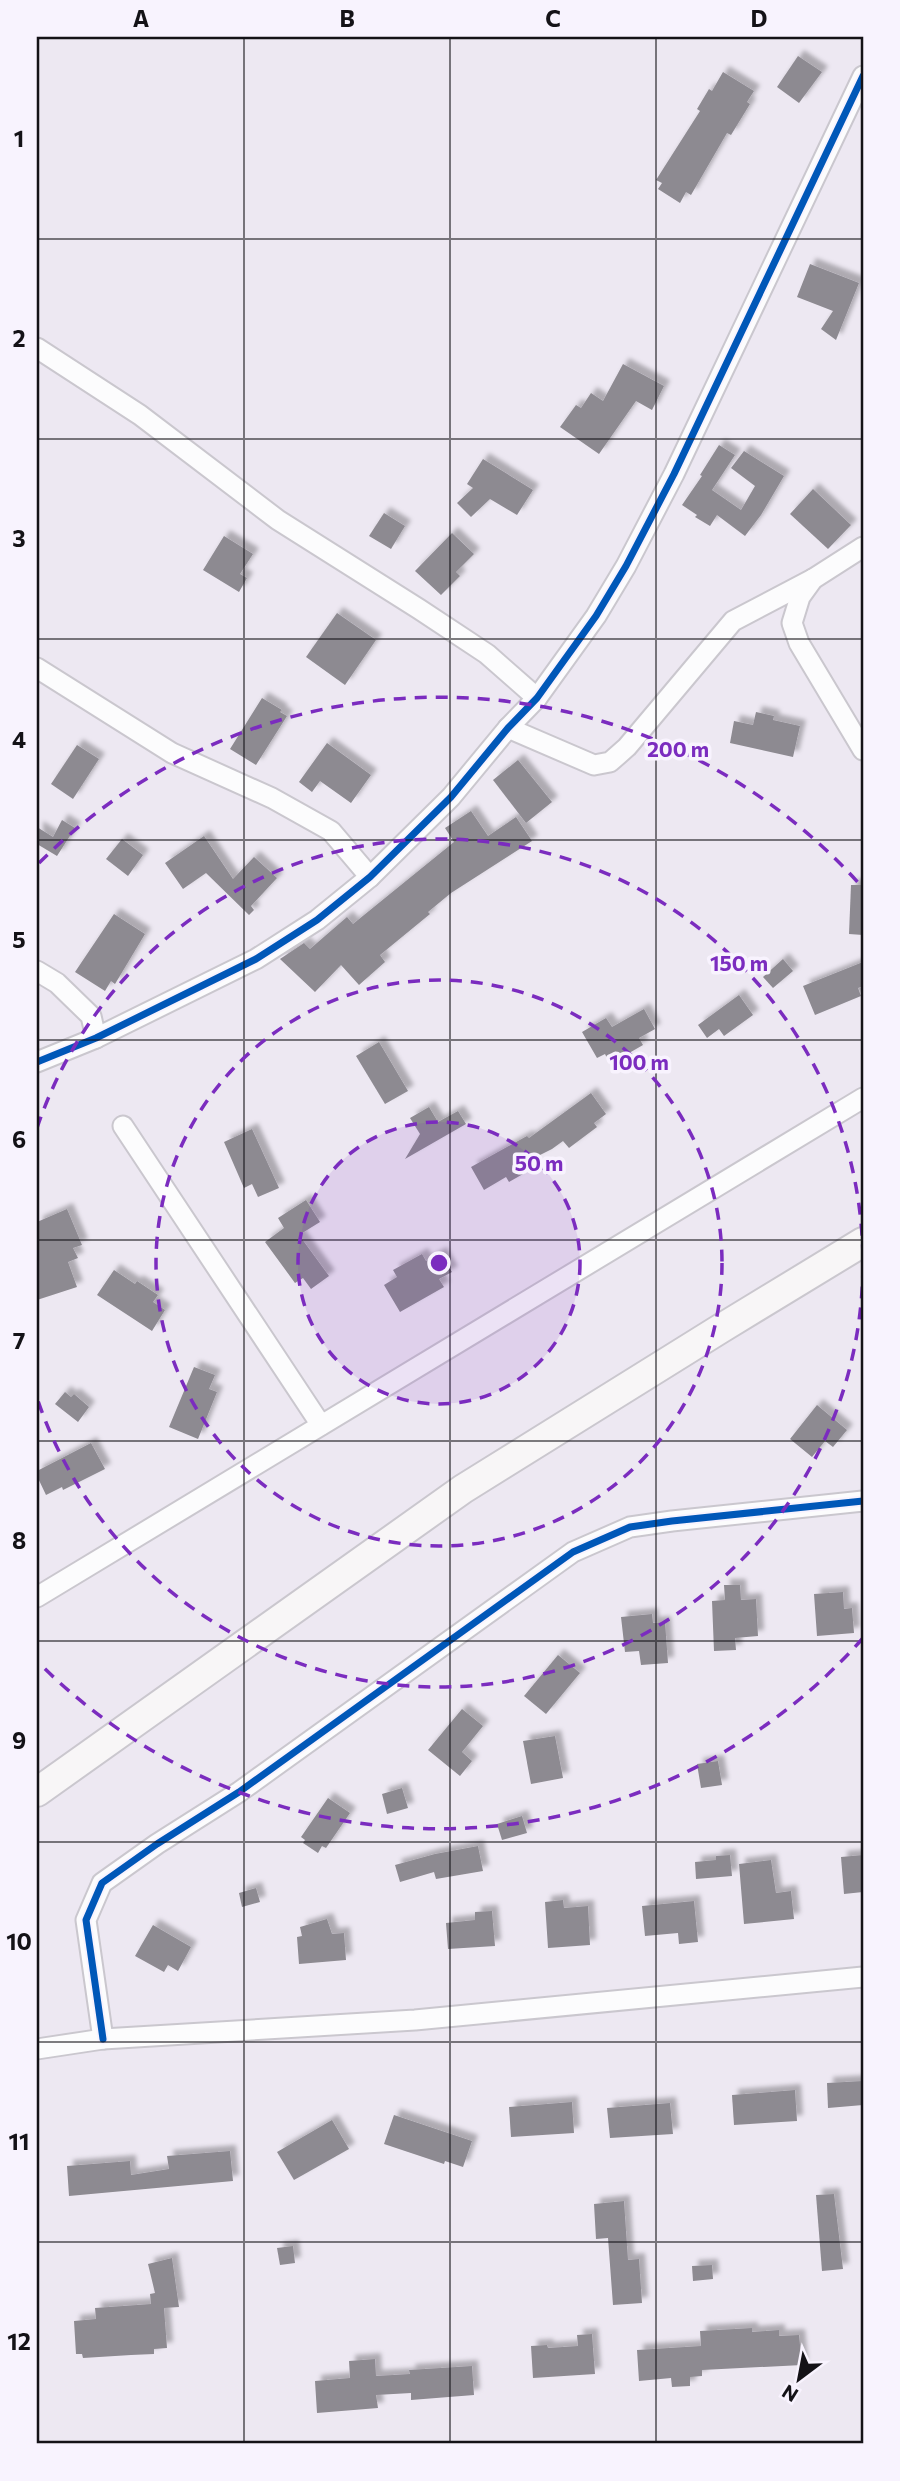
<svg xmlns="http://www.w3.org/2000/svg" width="900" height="2481" viewBox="0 0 900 2481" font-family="Commissioner,sans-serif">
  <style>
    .building { fill: #8d8a91; filter: url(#shadow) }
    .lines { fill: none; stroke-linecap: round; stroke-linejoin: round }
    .minor-casing { stroke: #cac7ce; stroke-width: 23 }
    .secondary-casing { stroke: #cac7ce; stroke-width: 32 }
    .minor { stroke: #fcfcfd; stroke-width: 19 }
    .secondary { stroke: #f8f6f7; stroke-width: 28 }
    .cycleway-casing { stroke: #f8f3fe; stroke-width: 11 }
    .cycleway { stroke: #0057b8; stroke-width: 7 }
    .grid { fill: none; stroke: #141217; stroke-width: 2; stroke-opacity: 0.55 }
    .ring { fill: none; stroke: #7b2cbf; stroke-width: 3.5; stroke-dasharray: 12 9 }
    .centre { fill: #7b2cbf; stroke: #f8f3fe; stroke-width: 3.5 }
    .ring-label { font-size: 21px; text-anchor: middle; font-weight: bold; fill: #7b2cbf; stroke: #f8f3fe; stroke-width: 7; stroke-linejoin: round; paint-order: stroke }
    .neatline { fill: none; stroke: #141217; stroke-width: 2.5 }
    .grid-label { font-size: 23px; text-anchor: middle; font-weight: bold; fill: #141217 }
  </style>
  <defs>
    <filter id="shadow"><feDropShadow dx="6" dy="-6" stdDeviation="2" flood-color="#0004"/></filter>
  </defs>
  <rect width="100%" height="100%" fill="#ede8f2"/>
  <g class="building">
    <path d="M798,56L822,72L799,103L777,87Z"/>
    <path d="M723,72L754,91L747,102L750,104L731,135L727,133L691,195L686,192L680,203L658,189L662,183L656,180L700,111L697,109L709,89L712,91Z"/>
    <path d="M810,264L859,283L836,340L821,329L833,311L797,297Z"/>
    <path d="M623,364L664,386L652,410L636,401L599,454L560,427L576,405L581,408L591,393L603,401Z"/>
    <path d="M719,445L735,455L712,490L741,510L755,486L731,468L744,451L784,476L761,515L745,536L717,515L710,526L695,517L697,515L682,505L702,476L700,475Z"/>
    <path d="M483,459L533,490L517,515L490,499L471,517L457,503L473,488L467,484Z"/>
    <path d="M813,489L851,525L828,549L790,514Z"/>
    <path d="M384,513L405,526L391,549L369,536Z"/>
    <path d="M452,533L474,554L456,572L460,576L441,595L415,571Z"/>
    <path d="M224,536L253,554L240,574L247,578L239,592L203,570Z"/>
    <path d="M337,613L376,640L345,685L306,657Z"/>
    <path d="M262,698L282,710L280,712L287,716L256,765L230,749Z"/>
    <path d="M756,712L774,716L773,720L800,726L793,757L730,743L734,721L753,725Z"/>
    <path d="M327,743L371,775L351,803L320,781L312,792L299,782Z"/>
    <path d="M77,745L99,759L73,799L51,784Z"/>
    <path d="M518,760L552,802L526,823L493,780Z"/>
    <path d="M471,811L488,836L516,817L532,841L451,893L428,912L430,914L380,955L385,962L359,985L341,965L315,992L280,959L304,943L310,949L347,917L353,924L454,842L445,828Z"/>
    <path d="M62,820L75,828L57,856L37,844V827L53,837Z"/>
    <path d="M204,836L233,879L254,857L277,878L251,906L254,910L249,915L206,873L183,889L165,863Z"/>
    <path d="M122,839L143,855L128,876L106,859Z"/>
    <path d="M851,885H863V935L849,934Z"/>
    <path d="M114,914L145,934L115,984L111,981L105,991L75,972Z"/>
    <path d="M783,959L793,971L773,988L763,977Z"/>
    <path d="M863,962V986L858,988L861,996L815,1015L803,986Z"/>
    <path d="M739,995L753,1015L724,1036L719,1029L707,1038L698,1025Z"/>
    <path d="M644,1009L655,1029L639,1038L643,1045L610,1064L605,1054L597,1058L582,1032L606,1018L612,1027Z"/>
    <path d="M379,1042L408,1091L385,1104L356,1056Z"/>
    <path d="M591,1093L606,1114L594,1123L597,1127L569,1148L563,1141L552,1149L526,1162L530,1170L509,1182L506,1177L484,1190L471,1167L527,1136L529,1138Z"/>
    <path d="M429,1107L438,1122L458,1111L466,1124L405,1159L420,1134L410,1118Z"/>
    <path d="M252,1129L279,1188L258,1197L252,1184L244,1188L224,1142Z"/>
    <path d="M306,1200L320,1222L299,1235L329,1276L311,1289L303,1278L295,1283L265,1242L284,1228L278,1218Z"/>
    <path d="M67,1209L82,1245L73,1248L78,1258L68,1262L77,1287L37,1300V1222Z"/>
    <path d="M441,1253L452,1272L439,1279L444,1287L400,1312L384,1285L397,1277L393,1270L422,1254L426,1261Z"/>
    <path d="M114,1270L135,1284L137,1281L158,1295L153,1302L165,1310L152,1331L97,1295Z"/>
    <path d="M194,1367L215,1375L209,1389L217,1392L198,1439L169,1427Z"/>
    <path d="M65,1392L71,1397L74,1394L89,1407L78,1422L55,1404Z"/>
    <path d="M817,1405L847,1430L833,1447L825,1441L812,1457L790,1439Z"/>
    <path d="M91,1443L105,1469L63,1490L62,1487L46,1495L37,1476V1471Z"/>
    <path d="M724,1585H740L741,1600L756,1599L758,1636L735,1638L736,1650L714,1651L712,1601L725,1600Z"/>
    <path d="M843,1592L844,1609L852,1608L854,1633L817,1636L814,1594Z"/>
    <path d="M652,1614L653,1623L665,1622L668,1663L641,1665L639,1651L625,1652L621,1617Z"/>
    <path d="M558,1655L580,1673L546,1714L524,1696Z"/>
    <path d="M462,1709L483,1726L462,1752L472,1761L460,1776L428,1750Z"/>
    <path d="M555,1736L563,1778L531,1784L523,1741Z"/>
    <path d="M718,1761L722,1785L701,1788L697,1764Z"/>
    <path d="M402,1788L408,1808L387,1814L382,1794Z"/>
    <path d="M328,1798L350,1813L326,1848L322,1846L318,1853L303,1843L305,1840L301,1837Z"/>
    <path d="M522,1816L527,1833L502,1840L497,1824Z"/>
    <path d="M478,1846L483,1871L436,1879L434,1872L400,1882L395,1865L435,1854Z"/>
    <path d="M730,1855L732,1876L696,1879L695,1862L716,1860V1856Z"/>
    <path d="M863,1855V1892L844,1894L841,1857Z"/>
    <path d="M771,1860L776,1893L791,1891L794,1919L744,1924L739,1864Z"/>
    <path d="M256,1888L260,1902L242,1907L239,1893Z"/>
    <path d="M563,1900L564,1908L588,1906L590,1945L548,1948L545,1902Z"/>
    <path d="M694,1901L698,1942L679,1944L678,1933L645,1936L642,1906Z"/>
    <path d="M492,1911L495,1946L448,1949L446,1923L475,1920V1912Z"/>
    <path d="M327,1919L332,1934L344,1933L346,1960L299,1964L297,1937L302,1936L300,1927Z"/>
    <path d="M153,1925L191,1947L178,1971L168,1965L164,1972L135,1956Z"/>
    <path d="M863,2081V2105L828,2108L827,2083Z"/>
    <path d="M795,2090L797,2121L734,2125L732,2095Z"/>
    <path d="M572,2102L574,2133L511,2137L509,2107Z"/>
    <path d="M670,2103L673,2134L610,2138L607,2108Z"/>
    <path d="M394,2115L472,2141L463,2167L445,2161L444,2164L384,2144Z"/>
    <path d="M332,2120L349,2149L294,2180L277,2152Z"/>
    <path d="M230,2151L233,2181L69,2196L67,2166L130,2161L131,2175L169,2169L167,2156Z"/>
    <path d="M834,2194L843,2269L822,2271L816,2195Z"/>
    <path d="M624,2201L628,2260L639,2259L642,2303L613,2305L608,2238L596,2239L594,2204Z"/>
    <path d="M293,2246L295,2263L280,2265L277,2248Z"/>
    <path d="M172,2258L179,2307L164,2308L167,2348L154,2349V2354L131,2355L83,2358L82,2354H76L74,2321L96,2319L95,2308L151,2304L150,2294L155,2293L148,2264Z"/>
    <path d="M712,2265L713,2279L693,2281L692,2266Z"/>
    <path d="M752,2328V2332L779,2330V2336L799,2335L802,2365L702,2370V2376L690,2377V2386L672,2387L671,2378L639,2381L637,2350L701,2346L700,2331Z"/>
    <path d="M592,2334L595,2374L533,2378L531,2346L547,2345L548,2348L578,2346L577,2335Z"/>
    <path d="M375,2359L376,2376L410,2374L409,2370L472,2366L474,2395L411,2400V2393L376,2395L378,2408L317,2413L315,2381L350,2378L349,2361Z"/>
  </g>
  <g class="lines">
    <g class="minor-casing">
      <g id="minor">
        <path d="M37,348L140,415L278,520L419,609L487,654L537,698"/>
        <path d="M863,547L813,579L800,597L792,623L799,643L863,750"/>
        <path d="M37,668L172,753L272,798L331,831L370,877"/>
        <path d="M508,728L594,765L610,762L627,747L733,621L813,579"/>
        <path d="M37,971L57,983L91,1016L96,1038"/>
        <path d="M37,1062L96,1038L256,959L317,920L370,877L451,797L508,728L537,698L596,616L626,566L674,474L863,76"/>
        <path d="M123,1126L321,1425"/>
        <path d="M37,1597L863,1098"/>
        <path d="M103,2039L86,1920L102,1883L157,1844L239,1792L573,1552L630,1527L672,1521L863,1501"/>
        <path d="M37,2049L103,2039L415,2020L863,1977"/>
      </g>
    </g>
    <g class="secondary-casing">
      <path id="secondary" d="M37,1792L463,1489L720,1329L863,1242"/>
    </g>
    <use href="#minor" class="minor"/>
    <use href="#secondary" class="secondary"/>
    <g class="cycleway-casing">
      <g id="cycleway">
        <path d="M37,1062L96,1038L256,959L317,920L370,877L451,797L508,728L537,698L596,616L626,566L674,474L863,76"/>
        <path d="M103,2039L86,1920L102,1883L157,1844L239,1792L573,1552L630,1527L672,1521L863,1501"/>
      </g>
    </g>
    <use href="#cycleway" class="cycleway"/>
  </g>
  <path class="grid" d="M244,37V2444M450,37V2444M656,37V2444M37,239H863M37,439H863M37,639H863M37,840H863M37,1040H863M37,1240H863M37,1441H863M37,1641H863M37,1842H863M37,2042H863M37,2242H863"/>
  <circle cx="439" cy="1263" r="141" fill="#7b2cbf" fill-opacity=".12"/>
  <g class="ring">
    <circle cx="439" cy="1263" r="141"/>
    <circle cx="439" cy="1263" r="283"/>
    <path d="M37 1128A424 424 0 1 1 37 1398"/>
    <path d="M863 1638A566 566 0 0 1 39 1663M39 863A566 566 0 0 1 863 888"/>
  </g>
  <circle cx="439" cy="1263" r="10" class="centre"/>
  <g class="ring-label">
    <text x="678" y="757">200 m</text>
    <text x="739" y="971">150 m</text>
    <text x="639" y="1070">100 m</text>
    <text x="539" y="1171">50 m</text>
  </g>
  <rect width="900" height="2481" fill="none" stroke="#f8f3fe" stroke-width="77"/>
  <g transform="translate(799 2379) rotate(212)" stroke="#f8f3fe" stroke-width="5" paint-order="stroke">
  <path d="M0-5L12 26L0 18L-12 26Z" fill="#141217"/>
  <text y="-10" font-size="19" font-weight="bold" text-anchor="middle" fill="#141217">N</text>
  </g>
  <rect x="38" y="38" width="824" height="2404" class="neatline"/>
  <g class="grid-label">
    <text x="141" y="27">A</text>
    <text x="347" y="27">B</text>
    <text x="553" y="27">C</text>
    <text x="759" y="27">D</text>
    <text x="19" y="147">1</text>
    <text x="19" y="347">2</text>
    <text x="19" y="547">3</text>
    <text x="19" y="748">4</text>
    <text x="19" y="948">5</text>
    <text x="19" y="1148">6</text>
    <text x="19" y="1349">7</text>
    <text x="19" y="1549">8</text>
    <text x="19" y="1749">9</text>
    <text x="19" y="1950">10</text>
    <text x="19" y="2150">11</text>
    <text x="19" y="2350">12</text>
  </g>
</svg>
